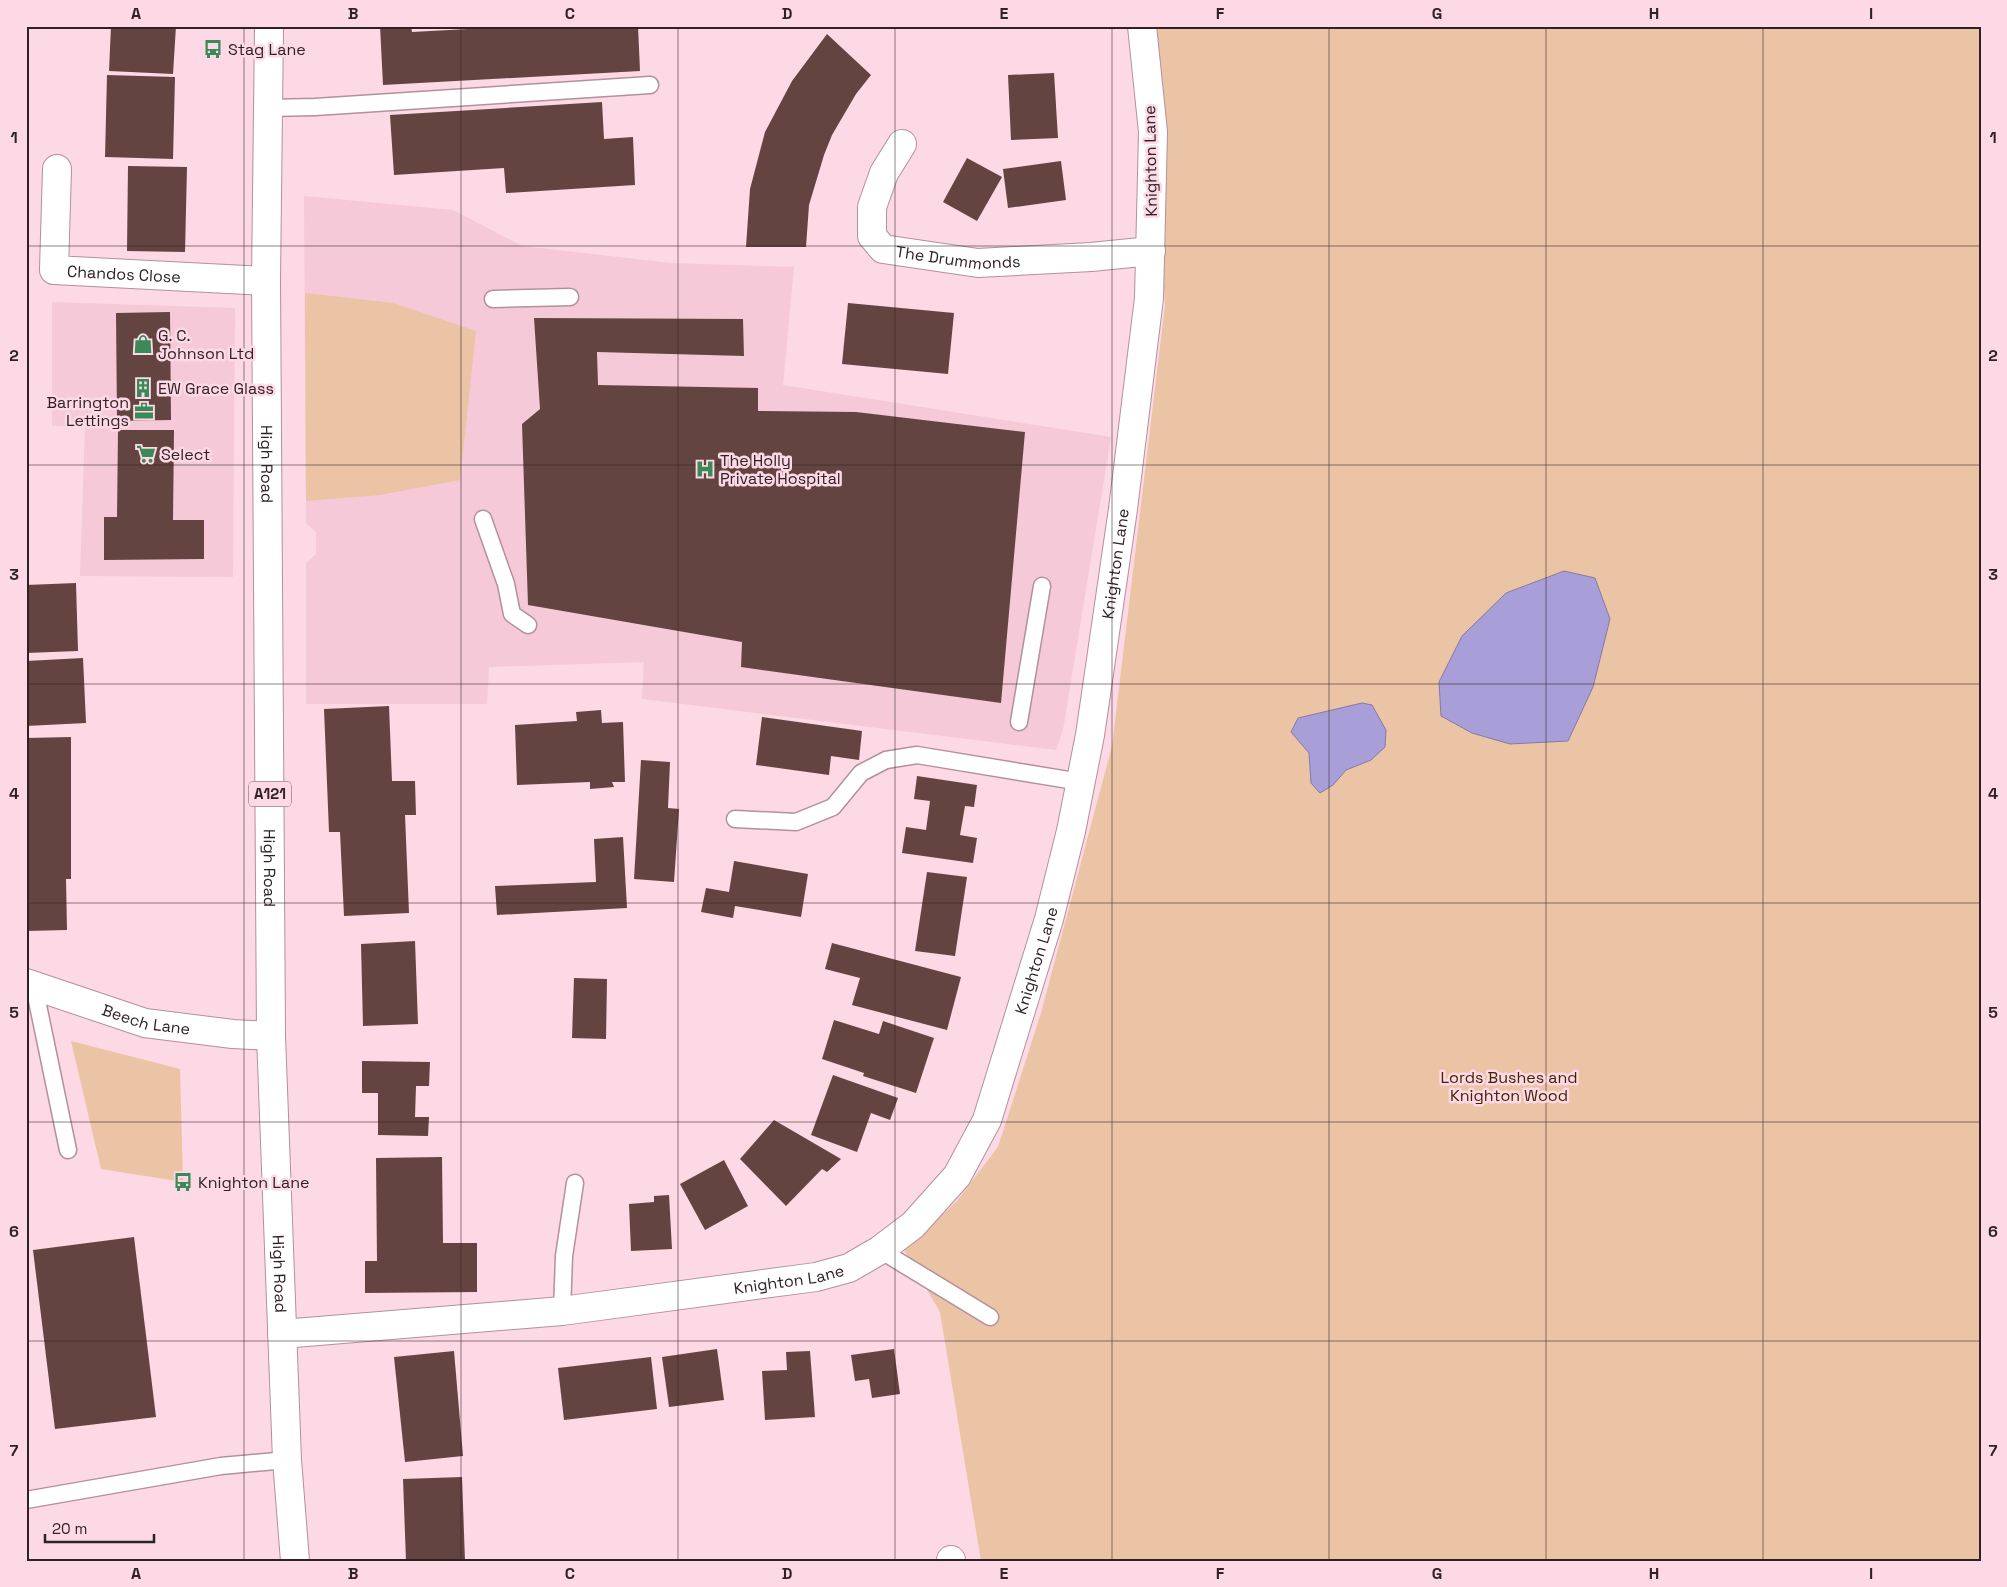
<svg xmlns="http://www.w3.org/2000/svg" width="2007" height="1587" viewBox="0 0 2007 1587" font-family="'Space Grotesk',sans-serif">
  <style>
    .built { fill: #f5c9d8 }
    .green { fill: #ebc3a5 }
    .water { fill: #a89fd9; stroke: #847aa4 }
    .building { fill: #644440 }
    .lines { fill: none; stroke-linecap: round; stroke-linejoin: round }
    .service-casing { stroke: #b3909d; stroke-width: 19 }
    .minor-casing { stroke: #b3909d; stroke-width: 30 }
    .primary-casing { stroke: #b3909d; stroke-width: 30 }
    .service { stroke: #fff; stroke-width: 16 }
    .minor { stroke: #fff; stroke-width: 28 }
    .primary { stroke: #fff; stroke-width: 28 }
    .grid { fill: none; stroke: #2f2227; stroke-width: 1; stroke-opacity: 0.55 }
    .labels { text-anchor: middle; stroke-width: 5; stroke-linejoin: round; paint-order: stroke }
    .shield { fill: #fdd8e5; stroke: #6d5960; stroke-width: 1 }
    .shield-label { font-size: 15px; font-weight: bold; fill: #2f2227 }
    .poi-label { font-size: 16px; fill: #2f2227; stroke: #fdd8e5; text-anchor: start }
    .street-label { font-size: 16px; fill: #2f2227; stroke: #fdd8e5 }
    .park-label { font-size: 16px; fill: #442201; stroke: #fdd8e5 }
    .neatline { fill: none; stroke: #2f2227; stroke-width: 2 }
    .grid-label { font-size: 16px; text-anchor: middle; font-weight: bold; fill: #2f2227 }
  </style>
  <rect width="100%" height="100%" fill="#fdd8e5"/>
  <g class="built">
    <path d="M304,196L453,210L522,246L671,263L794,267L783,385L1111,437L1063,730L1056,750L642,699L644,662L489,667L487,704H306V563L316,554V532L306,523Z"/>
    <path d="M52,302L235,308L233,577L80,576L85,426H52Z"/>
  </g>
  <g class="green">
    <path d="M1150,26H1981V1561H981L940,1312L904,1250L956,1202L998,1147L1041,1013L1112,746L1165,305Z"/>
    <path d="M305,293L393,303L476,331L460,480L380,495L306,501Z"/>
    <path d="M71,1041L180,1069L183,1182L101,1169Z"/>
  </g>
  <g class="water">
    <path d="M1564,571L1595,578L1610,619L1593,687L1568,741L1510,744L1472,733L1441,716L1439,682L1462,636L1506,593Z"/>
    <path d="M1362,703L1372,705L1386,730L1385,747L1371,760L1346,770L1333,785L1320,793L1311,783L1309,753L1291,732L1298,718Z"/>
  </g>
  <g class="building">
    <path d="M111,26H176L173,74L109,71Z"/>
    <path d="M380,26H411L412,32L522,26H638L640,71L383,85Z"/>
    <path d="M827,34L871,75L856,94L832,135L824,155L809,205L806,247H746L750,189L765,132L792,81Z"/>
    <path d="M1054,73L1058,138L1011,140L1008,75Z"/>
    <path d="M107,75L175,77L173,159L105,157Z"/>
    <path d="M602,102L604,139L633,137L635,185L506,193L504,168L394,175L390,115Z"/>
    <path d="M967,158L1002,177L977,221L943,202Z"/>
    <path d="M1061,161L1066,200L1008,208L1003,169Z"/>
    <path d="M128,166L187,167L185,252L127,251Z"/>
    <path d="M848,303L954,313L948,374L842,364Z"/>
    <path d="M170,312L171,420L117,421L116,313Z"/>
    <path d="M534,318L743,319L744,356L597,352L598,385L758,388V411L856,412L1025,432L1001,703L741,667L742,642L528,605L522,424L540,409Z"/>
    <path d="M118,430H174L173,520H204V559L104,560V517H117Z"/>
    <path d="M76,583L78,651L26,653V585Z"/>
    <path d="M83,658L86,723L26,726V661Z"/>
    <path d="M389,706L392,781H415L416,815H405L409,913L344,916L340,832H329L324,709Z"/>
    <path d="M601,710L602,723L623,722L625,782H612L614,787L590,789V782L517,785L515,725L577,721L576,712Z"/>
    <path d="M762,717L862,731L859,760L831,756L829,775L756,765Z"/>
    <path d="M71,737V879H66L67,930L26,931V738Z"/>
    <path d="M641,760L670,762L668,808L679,809L674,882L634,879Z"/>
    <path d="M917,776L977,785L974,807L965,806L960,835L977,838L973,863L902,853L906,827L926,830L930,801L914,799Z"/>
    <path d="M623,837L627,908L497,915L495,886L596,882L594,839Z"/>
    <path d="M734,861L808,874L801,917L735,906L733,918L701,912L706,888L729,892Z"/>
    <path d="M927,872L967,877L955,956L915,951Z"/>
    <path d="M415,941L418,1024L363,1026L361,944Z"/>
    <path d="M832,943L961,977L947,1030L852,1005L860,978L825,969Z"/>
    <path d="M574,978L607,979L606,1039L572,1038Z"/>
    <path d="M834,1020L879,1034L883,1021L934,1038L916,1093L863,1076L864,1073L822,1059Z"/>
    <path d="M362,1061L430,1062L429,1086H416L415,1117H429L428,1136L378,1135V1093H362Z"/>
    <path d="M833,1075L898,1098L890,1120L871,1113L857,1152L811,1135Z"/>
    <path d="M774,1120L841,1159L827,1172L822,1169L786,1206L740,1159Z"/>
    <path d="M442,1157L443,1243H477V1292L365,1293V1261H377L376,1158Z"/>
    <path d="M724,1160L748,1206L705,1230L680,1184Z"/>
    <path d="M669,1195L672,1249L631,1251L629,1204L654,1202V1196Z"/>
    <path d="M134,1237L156,1417L55,1429L33,1250Z"/>
    <path d="M717,1349L724,1400L669,1407L662,1357Z"/>
    <path d="M894,1349L900,1394L872,1398L869,1379L855,1381L851,1355Z"/>
    <path d="M454,1351L463,1456L405,1462L394,1357Z"/>
    <path d="M810,1351L815,1417L765,1420L762,1371L787,1370L786,1352Z"/>
    <path d="M651,1357L657,1409L564,1420L558,1368Z"/>
    <path d="M462,1477L465,1561H406L403,1479Z"/>
  </g>
  <g class="lines">
    <g class="service-casing">
      <g id="service">
        <path d="M267,108L315,107L650,85"/>
        <path d="M493,299L570,297"/>
        <path d="M483,519L506,584L512,614L528,625"/>
        <path d="M1019,722L1042,586"/>
        <path d="M735,819L796,822L833,807L861,773L886,760L917,755L1081,782"/>
        <path d="M34,986L68,1150"/>
        <path d="M880,1250L990,1317"/>
        <path d="M562,1311L564,1256L575,1183"/>
        <path d="M26,1500L221,1466L287,1460"/>
      </g>
    </g>
    <g class="minor-casing">
      <g id="minor">
        <path id="s1" d="M902,144L884,173L872,207V236L883,249L978,263L1091,257L1151,251"/>
        <path id="s2" d="M57,169L54,270L266,281"/>
        <path id="s3" d="M26,983L145,1023L233,1034L271,1036"/>
        <path id="s4" d="M282,1334L562,1311L816,1277L849,1268L880,1250L913,1225L957,1176L987,1120L1049,919L1071,831L1090,735L1123,509L1149,298L1153,132L1142,26"/>
        <path d="M951,1560V1561"/>
      </g>
    </g>
    <g class="primary-casing">
      <g id="primary">
        <path id="s5" d="M269,26L266,281L271,1036L287,1460L295,1561"/>
      </g>
    </g>
    <use href="#service" class="service"/>
    <use href="#minor" class="minor"/>
    <use href="#primary" class="primary"/>
  </g>
  <path class="grid" d="M244,26V1561M461,26V1561M678,26V1561M895,26V1561M1112,26V1561M1329,26V1561M1546,26V1561M1763,26V1561M26,246H1981M26,465H1981M26,684H1981M26,903H1981M26,1122H1981M26,1341H1981"/>
  <defs>
    <g id="bus-bare" transform="scale(1.5)"><path d="M-5-6H5V4H4V6H2V4H-2V6H-4V4H-5ZM-3.5-4V0h7V-4ZM-3.5 1.2v1.5H-2V1.2ZM2 1.2v1.5H3.5V1.2Z" fill="#3a8959" stroke="#fdd8e5" stroke-width="2.5" paint-order="stroke"/></g>
    <g id="shop-bare" transform="scale(1.5)"><path d="M-5-2.5h2.3a2.7 3.5 0 0 1 5.4 0H5L5.5 6h-11ZM-1.5-2.5h3a1.5 2.3 0 0 0-3 0Z" fill="#3a8959" stroke="#fdd8e5" stroke-width="2.5" paint-order="stroke"/></g>
    <g id="building-bare" transform="scale(1.5)"><path d="M-4-6H4V6H1V3H-1V6H-4ZM-2.5-4.3h1.7v1.8h-1.7ZM.8-4.3h1.7v1.8H.8ZM-2.5-1h1.7V.8h-1.7ZM.8-1h1.7V.8H.8Z" fill="#3a8959" stroke="#fdd8e5" stroke-width="2.5" paint-order="stroke"/></g>
    <g id="office-bare" transform="scale(1.5)"><path d="M-6-3h4V-5.5h4V-3h4V5H-6ZM-1-4.5V-3h2v-1.5ZM-6 0V1H6V0Z" fill="#3a8959" stroke="#fdd8e5" stroke-width="2.5" paint-order="stroke"/></g>
    <g id="supermarket-bare" transform="scale(1.5)"><path d="M-6-5.5h2.5l.6 2H6L4.5 2H-2.5L-4.4-4H-6ZM-1.5 3.2a1.3 1.3 0 1 0 .1 0ZM3 3.2a1.3 1.3 0 1 0 .1 0Z" fill="#3a8959" stroke="#fdd8e5" stroke-width="2.5" paint-order="stroke"/></g>
    <g id="hospital-bare" transform="scale(1.5)"><path d="M-5-5h3v3.5h4V-5h3V5h-3V1.5h-4V5h-3Z" fill="#3a8959" stroke="#fdd8e5" stroke-width="2.5" paint-order="stroke"/></g>
  </defs>
  <g fill-rule="evenodd">
    <use href="#bus-bare" x="213" y="49"/>
    <use href="#shop-bare" x="143" y="344"/>
    <use href="#building-bare" x="143" y="388"/>
    <use href="#office-bare" x="144" y="411"/>
    <use href="#supermarket-bare" x="146" y="454"/>
    <use href="#hospital-bare" x="705" y="469"/>
    <use href="#bus-bare" x="183" y="1182"/>
  </g>
  <g class="labels">
    <rect class="shield" x="249" y="781.5" width="42" height="25" rx="4"/>
    <g class="shield-label">
      <text x="270" y="799">A121</text>
    </g>
    <g class="poi-label">
      <text x="228" y="55">Stag Lane</text>
      <text x="158" y="341">G. C.<tspan x="158" dy="18">Johnson Ltd</tspan></text>
      <text x="158" y="394">EW Grace Glass</text>
      <text x="129" y="408" text-anchor="end">Barrington<tspan x="129" dy="18">Lettings</tspan></text>
      <text x="161" y="460">Select</text>
      <text x="720" y="466">The Holly<tspan x="720" dy="18">Private Hospital</tspan></text>
      <text x="198" y="1188">Knighton Lane</text>
    </g>
    <g class="street-label">
      <text transform="translate(1150 161) rotate(-91)" y="6">Knighton Lane</text>
      <text dy="6" stroke="none"><textPath href="#s1" startOffset="192">The Drummonds</textPath></text>
      <text dy="6" stroke="none"><textPath href="#s2" startOffset="171">Chandos Close</textPath></text>
      <text dy="6" stroke="none"><textPath href="#s5" startOffset="438">High Road</textPath></text>
      <text dy="6" stroke="none"><textPath href="#s4" startOffset="1350">Knighton Lane</textPath></text>
      <text dy="6" stroke="none"><textPath href="#s5" startOffset="842">High Road</textPath></text>
      <text dy="6" stroke="none"><textPath href="#s4" startOffset="945">Knighton Lane</textPath></text>
      <text dy="6" stroke="none"><textPath href="#s3" startOffset="126">Beech Lane</textPath></text>
      <text dy="6" stroke="none"><textPath href="#s5" startOffset="1248">High Road</textPath></text>
      <text dy="6" stroke="none"><textPath href="#s4" startOffset="510">Knighton Lane</textPath></text>
    </g>
    <g class="park-label">
      <text x="1509" y="1083">Lords Bushes and<tspan x="1509" dy="18">Knighton Wood</tspan></text>
    </g>
  </g>
  <rect width="2007" height="1587" fill="none" stroke="#fdd8e5" stroke-width="55"/>
  <path d="M45 1534v8h109v-8" fill="none" stroke="#2f2227" stroke-width="2.5"/>
  <text x="52" y="1534" font-size="15" fill="#2f2227" stroke="#fdd8e5" stroke-width="4" paint-order="stroke">20 m</text>
  <rect x="28" y="28" width="1952" height="1532" class="neatline"/>
  <g class="grid-label">
    <text x="136" y="19">A</text>
    <text x="353" y="19">B</text>
    <text x="570" y="19">C</text>
    <text x="787" y="19">D</text>
    <text x="1004" y="19">E</text>
    <text x="1220" y="19">F</text>
    <text x="1437" y="19">G</text>
    <text x="1654" y="19">H</text>
    <text x="1871" y="19">I</text>
    <text x="14" y="143">1</text>
    <text x="1993" y="143">1</text>
    <text x="14" y="361">2</text>
    <text x="1993" y="361">2</text>
    <text x="14" y="580">3</text>
    <text x="1993" y="580">3</text>
    <text x="14" y="799">4</text>
    <text x="1993" y="799">4</text>
    <text x="14" y="1018">5</text>
    <text x="1993" y="1018">5</text>
    <text x="14" y="1237">6</text>
    <text x="1993" y="1237">6</text>
    <text x="14" y="1456">7</text>
    <text x="1993" y="1456">7</text>
    <text x="136" y="1579">A</text>
    <text x="353" y="1579">B</text>
    <text x="570" y="1579">C</text>
    <text x="787" y="1579">D</text>
    <text x="1004" y="1579">E</text>
    <text x="1220" y="1579">F</text>
    <text x="1437" y="1579">G</text>
    <text x="1654" y="1579">H</text>
    <text x="1871" y="1579">I</text>
  </g>
</svg>
